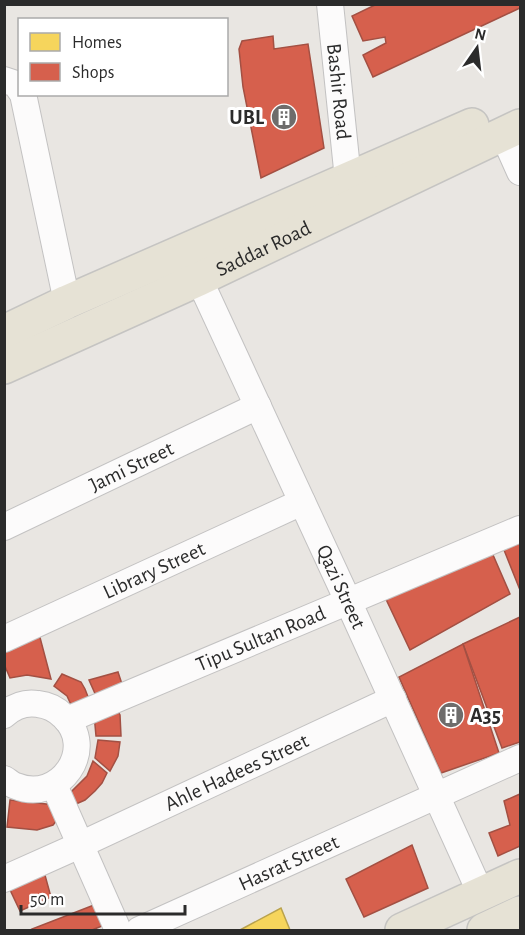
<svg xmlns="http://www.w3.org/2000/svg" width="525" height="935" viewBox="0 0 525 935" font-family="'Alegreya Sans',sans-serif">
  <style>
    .homes { fill: #f6d55c; stroke: #b9a24d; stroke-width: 1.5 }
    .shops { fill: #d6604d; stroke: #a35043; stroke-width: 1.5 }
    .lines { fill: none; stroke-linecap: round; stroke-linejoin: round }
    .minor-casing { stroke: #c3c2c2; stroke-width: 28 }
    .primary-casing { stroke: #c5c4c2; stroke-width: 36 }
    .minor { stroke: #fcfbfb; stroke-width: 26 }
    .primary { stroke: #e6e2d5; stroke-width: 33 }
    .labels { text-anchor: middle; stroke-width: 6; stroke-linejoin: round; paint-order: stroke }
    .street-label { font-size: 21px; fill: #2b2b2b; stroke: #fff }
    .poi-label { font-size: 21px; font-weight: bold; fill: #2b2b2b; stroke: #fff; text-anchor: end }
  </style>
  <rect width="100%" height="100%" fill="#e9e6e2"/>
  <path class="homes" d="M281,908L290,930H240Z"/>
  <g class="shops">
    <path d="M377,4H520V8L373,77L363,55L386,43L385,37L363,41L352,16Z"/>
    <path d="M273,36L274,49L308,44L324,148L261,178L243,87L239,49L242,41Z"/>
    <path d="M520,537V590L502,545Z"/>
    <path d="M490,548L510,594L410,650L385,597Z"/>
    <path d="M520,617V742L502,748L463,644Z"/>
    <path d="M38,630L51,679L27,675L10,678L4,664V644Z"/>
    <path d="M463,644L499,753L441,773L399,677Z"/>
    <path d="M118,672L123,687L97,698L89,680Z"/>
    <path d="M62,674L81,682L85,689L90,702L73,709L67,696L54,686Z"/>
    <path d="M115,706L120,715L121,736H96L94,714Z"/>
    <path d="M98,740L120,742L118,756L110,771L95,758Z"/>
    <path d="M93,761L107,773L102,783L95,791L85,800L76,804L70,793L87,776Z"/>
    <path d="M520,794V846L498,856L489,833L510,825L504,801Z"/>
    <path d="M10,800L55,805L57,820L53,825L37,830L7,827Z"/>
    <path d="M412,845L428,888L364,917L346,879Z"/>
    <path d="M40,857L51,897L20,911L4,877Z"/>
    <path d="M94,905L102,926L92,930H33L32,929Z"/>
  </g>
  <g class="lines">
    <g class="minor-casing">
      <g id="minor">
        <path id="s1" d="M330,4L348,179"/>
        <path d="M4,80L16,84L20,90"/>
        <path d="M23,94L67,302"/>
        <path d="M503,134L520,172"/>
        <path id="s2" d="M199,279L348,601L481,894"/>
        <path id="s3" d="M4,527L258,406"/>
        <path id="s4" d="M4,639L302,502"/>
        <path d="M4,715C14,706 26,702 38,704C48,705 56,709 63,716C98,748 60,804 16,786C12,785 8,781 4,779"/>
        <path id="s5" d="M67,720L520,529"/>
        <path d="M54,785L118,930"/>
        <path id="s6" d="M4,879L80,845L393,699"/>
        <path id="s7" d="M139,930L520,758"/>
      </g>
    </g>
    <g class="primary-casing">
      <g id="primary">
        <path d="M4,332L67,302L472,125"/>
        <path id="s8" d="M4,367L199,279L520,126"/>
        <path d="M402,930L520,876"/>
        <path d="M484,930L520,913"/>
      </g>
    </g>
    <use href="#minor" class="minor"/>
    <use href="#primary" class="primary"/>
  </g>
  <defs>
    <g id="building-disc" transform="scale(1.35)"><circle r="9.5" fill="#6e6c6b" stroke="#fff"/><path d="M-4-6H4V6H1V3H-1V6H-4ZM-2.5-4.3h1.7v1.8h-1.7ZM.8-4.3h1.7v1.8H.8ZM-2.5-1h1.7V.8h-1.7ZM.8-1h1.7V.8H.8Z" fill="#fff"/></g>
  </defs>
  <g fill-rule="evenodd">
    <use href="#building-disc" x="284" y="117"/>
    <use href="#building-disc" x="451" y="715"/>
  </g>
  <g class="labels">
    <g class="street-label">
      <text dy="7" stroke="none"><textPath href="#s1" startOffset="88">Bashir Road</textPath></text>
      <text dy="7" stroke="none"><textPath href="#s8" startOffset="285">Saddar Road</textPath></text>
      <text dy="7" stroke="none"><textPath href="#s3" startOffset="141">Jami Street</textPath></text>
      <text dy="7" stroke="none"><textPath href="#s4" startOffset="165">Library Street</textPath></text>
      <text dy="7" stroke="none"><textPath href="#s2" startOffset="339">Qazi Street</textPath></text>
      <text dy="7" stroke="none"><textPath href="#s5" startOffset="210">Tipu Sultan Road</textPath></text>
      <text dy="7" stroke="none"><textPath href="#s6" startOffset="256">Ahle Hadees Street</textPath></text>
      <text dy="7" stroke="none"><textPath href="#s7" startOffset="164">Hasrat Street</textPath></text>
    </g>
    <g class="poi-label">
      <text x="264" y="124">UBL</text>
      <text x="470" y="722" text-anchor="start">A35</text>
    </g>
  </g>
  <rect width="525" height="935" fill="none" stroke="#2b2b2b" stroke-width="12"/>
  <rect x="18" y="18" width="210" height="78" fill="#ffffff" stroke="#aaaaaa" stroke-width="1.5"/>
  <rect x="30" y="33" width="30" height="18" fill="#f6d55c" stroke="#aaaaaa" stroke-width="1.5"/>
  <text x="72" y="48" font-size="18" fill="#2b2b2b">Homes</text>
  <rect x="30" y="63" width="30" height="18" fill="#d6604d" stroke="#aaaaaa" stroke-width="1.5"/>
  <text x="72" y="78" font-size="18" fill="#2b2b2b">Shops</text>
  <g transform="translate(477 48) rotate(14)" stroke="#ffffff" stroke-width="4.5" paint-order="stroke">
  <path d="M0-4.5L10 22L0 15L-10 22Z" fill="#2b2b2b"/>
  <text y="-9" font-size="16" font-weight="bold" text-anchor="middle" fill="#2b2b2b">N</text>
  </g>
  <path d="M21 905v9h164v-9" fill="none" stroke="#2b2b2b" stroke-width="3"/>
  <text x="30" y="905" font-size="18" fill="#2b2b2b" stroke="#ffffff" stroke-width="4.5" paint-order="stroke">50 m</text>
</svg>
